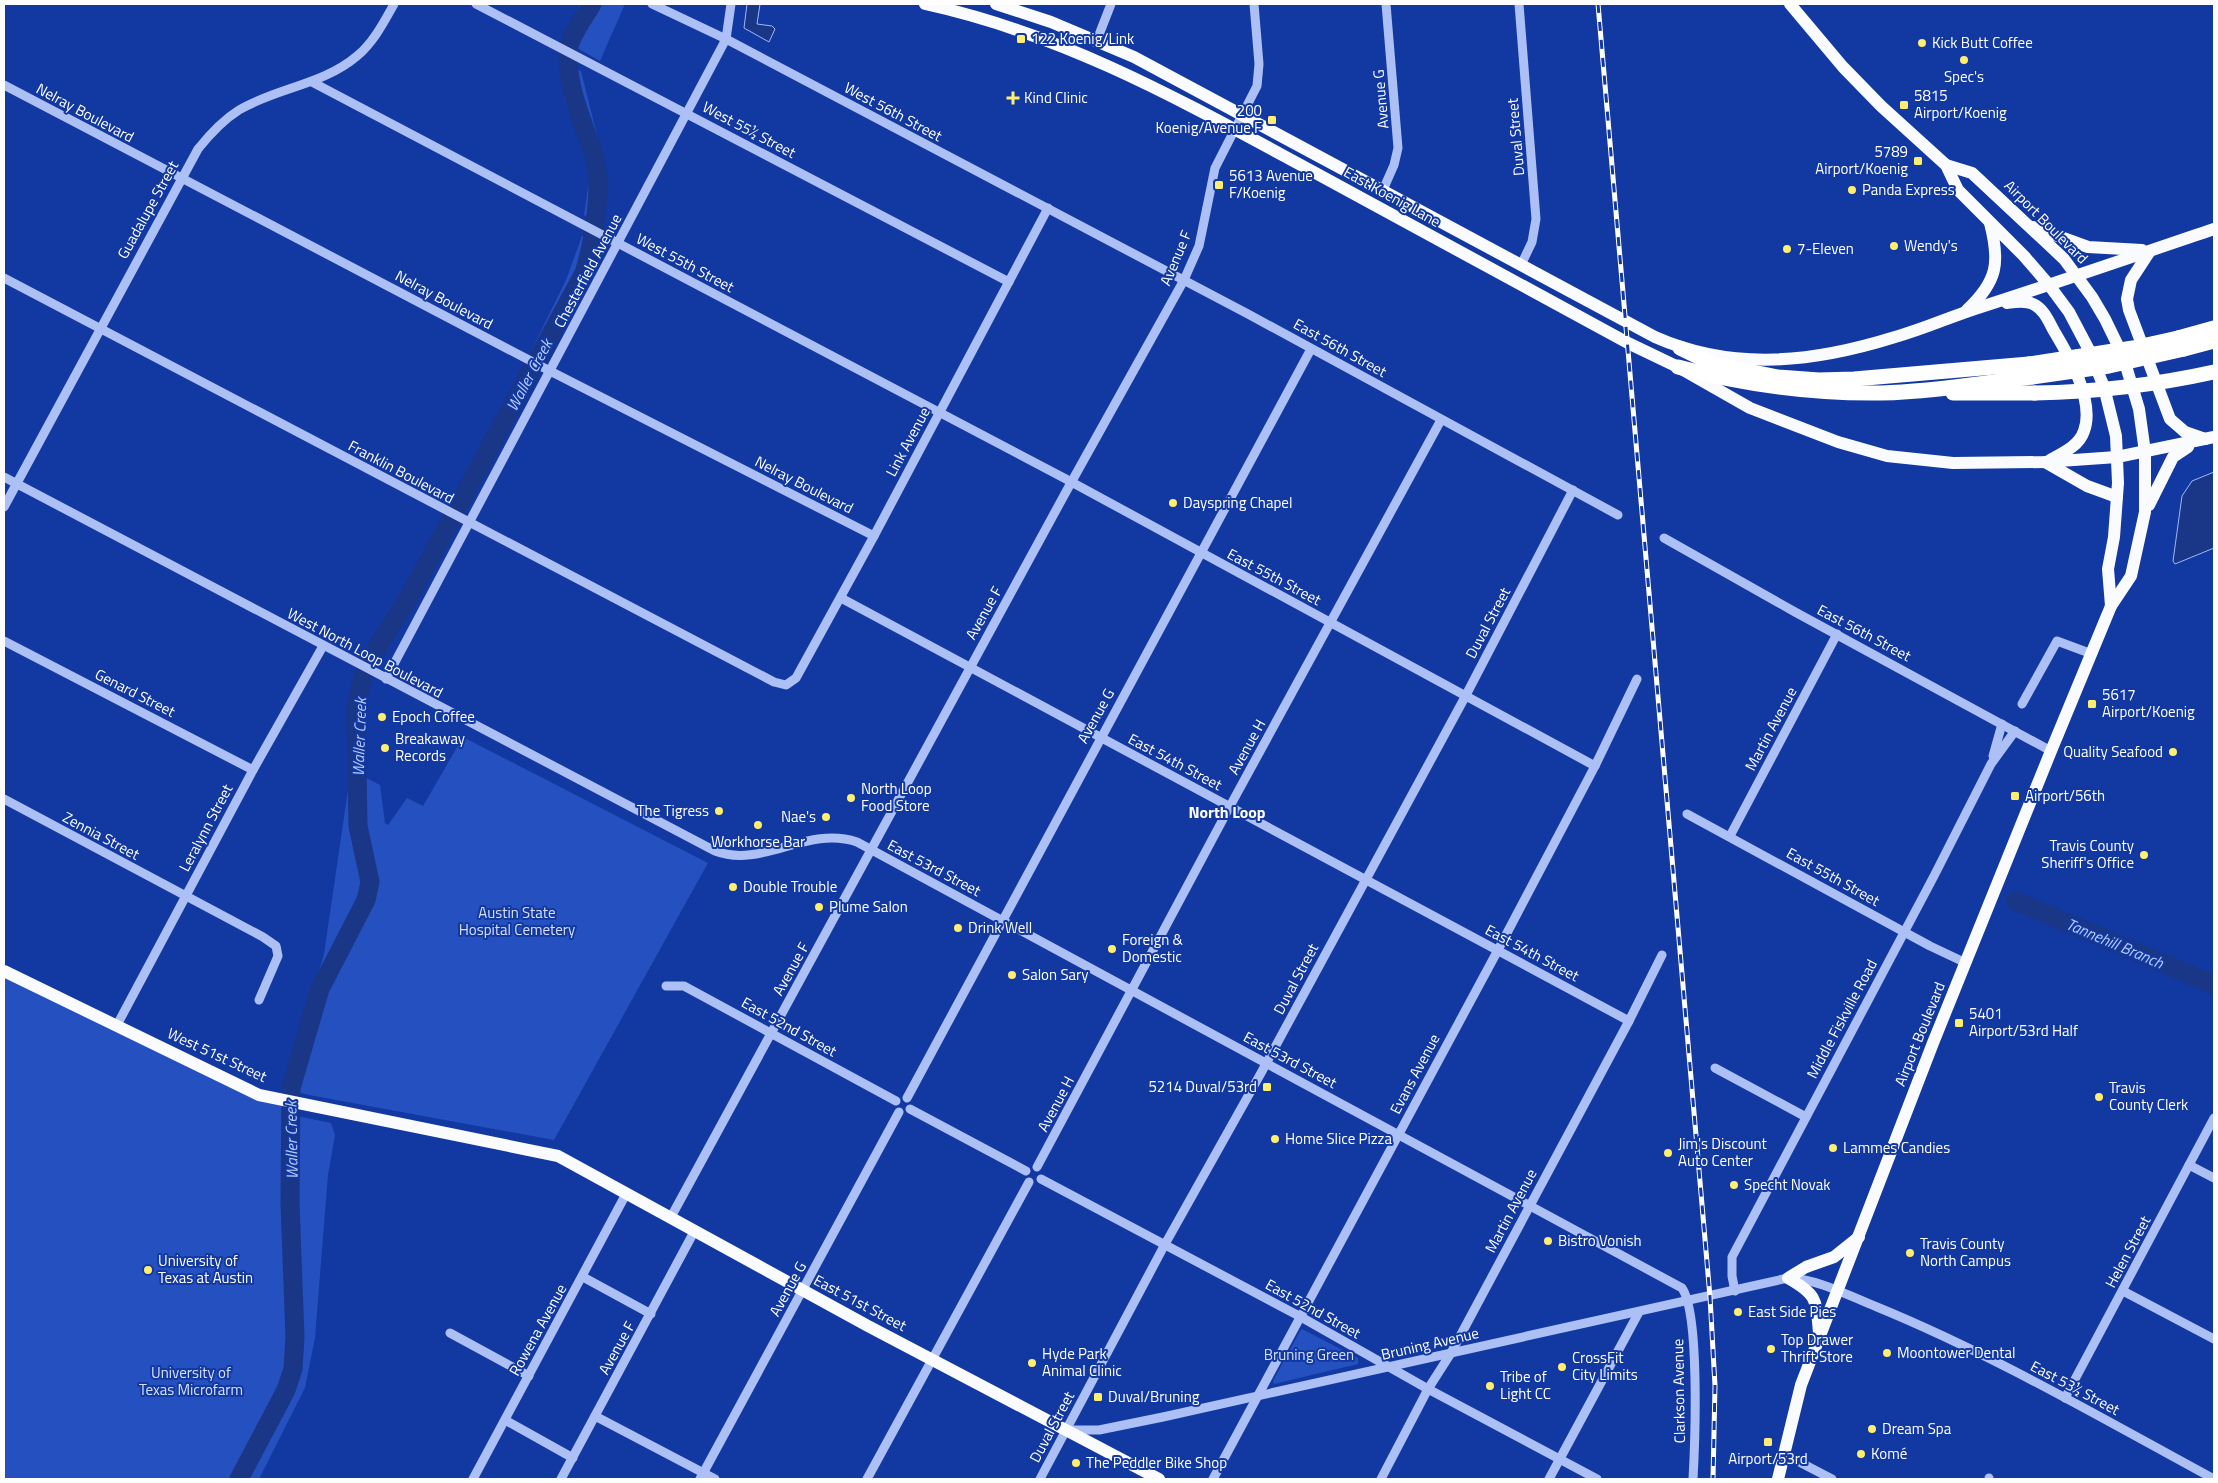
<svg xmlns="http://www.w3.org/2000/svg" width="2218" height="1483" viewBox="0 0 2218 1483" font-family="'Titillium Web',sans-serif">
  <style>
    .green { fill: #2550bf }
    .water { fill: #193687; stroke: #9eb8f8 }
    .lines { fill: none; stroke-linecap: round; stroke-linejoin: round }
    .river { stroke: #193687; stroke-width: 19 }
    .minor { stroke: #acc0f5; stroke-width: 9 }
    .major { stroke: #fafbff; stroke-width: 12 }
    .highway { stroke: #fff; stroke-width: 15 }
    .rail-casing { stroke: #fff; stroke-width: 5 }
    .rail { stroke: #1238a1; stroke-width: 3; stroke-dasharray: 9; stroke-linecap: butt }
    .highway-bridge { stroke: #fff; stroke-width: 15 }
    .poi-dot { fill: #ffee70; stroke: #1238a1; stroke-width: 2 }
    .labels { text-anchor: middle; stroke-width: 4; stroke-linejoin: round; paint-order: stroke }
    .poi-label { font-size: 15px; fill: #fff; stroke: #1238a1; text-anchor: start }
    .street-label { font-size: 15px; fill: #fff; stroke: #1238a1 }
    .park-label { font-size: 15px; fill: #d5e0fe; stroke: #1238a1 }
    .water-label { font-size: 16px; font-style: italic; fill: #b9ccfb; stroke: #1238a1 }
    .neighbourhood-label { font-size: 16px; font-weight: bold; fill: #fff; stroke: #1238a1 }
  </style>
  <rect width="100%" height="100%" fill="#1238a1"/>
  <g class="green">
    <path d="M580,4H625L600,61L563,40Z"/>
    <path d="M559,60L581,71L607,175L600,224L584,215L590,174L587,148L565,101Z"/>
    <path d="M582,236L598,245L597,261L547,357L532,349L566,280Z"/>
    <path d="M358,683L365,686L358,711L359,774L380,785L385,823L388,825L407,798L423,806L463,737L708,863L554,1140L309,1095L285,1089L324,954L351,769L352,711Z"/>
    <path d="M4,971L245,1089L304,1104L297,1116L331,1123L335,1135L328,1175L315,1338L305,1388L259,1479H4Z"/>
    <path d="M1302,1329L1358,1358V1364L1274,1384L1273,1381L1300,1331Z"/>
  </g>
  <g class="water">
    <path d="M747,4H760L757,24L772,26L775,29L769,42L744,28Z"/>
    <path d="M2214,472V548L2175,564L2173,561L2182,496L2192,481Z"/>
  </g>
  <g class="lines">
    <g class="river">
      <path d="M2016,901L2214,985"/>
      <path d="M239,1479L286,1390L293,1369L295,1337L290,1203L291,1088L320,989L366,900L370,882L358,826L356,707L364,673L382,639L408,599L584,273C593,245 603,187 595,159C585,124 564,85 569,48C570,36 586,15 592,4"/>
    </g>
    <g class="minor">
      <path d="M476,4L1009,282"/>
      <path d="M652,4L726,39L1248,314L1618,515"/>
      <path d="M1519,4L1536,219L1532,242L1521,265"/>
      <path d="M1097,40L1111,4"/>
      <path d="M312,82L1064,478L1595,766"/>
      <path d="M4,85L550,371L874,536"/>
      <path d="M1383,190L1394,165L1398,148L1386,4"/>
      <path d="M4,278L774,682L786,685L796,678L874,536L1048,208"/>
      <path d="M4,477L715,851C763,869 806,825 857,842L1682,1288C1700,1314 1695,1443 1693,1479"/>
      <path d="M4,507L198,149C210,134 223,120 239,110C276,88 323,85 357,56C373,43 384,22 394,4"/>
      <path d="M1664,538L1795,612L2051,751"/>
      <path d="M841,598L1629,1021"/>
      <path d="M4,641L253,770"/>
      <path d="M386,679L726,39L731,4"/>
      <path d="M2022,704L2057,641L2092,654"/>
      <path d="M1993,756L2002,724"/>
      <path d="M4,799L263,937L276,946L278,956L259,1000"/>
      <path d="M1687,814L1930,946L1966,963"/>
      <path d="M1730,836L1837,634"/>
      <path d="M666,986H684L896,1101"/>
      <path d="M117,1025L253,770L323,646"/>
      <path d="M1715,1068L1806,1117"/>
      <path d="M907,1098L1311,349"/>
      <path d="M910,1109L1026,1171"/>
      <path d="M2189,1165L2214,1178"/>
      <path d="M1037,1167L1229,808L1441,420"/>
      <path d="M1041,1179L1301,1317L1428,1389L1597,1479"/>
      <path d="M671,1217L1067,490L1184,280L1199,246L1215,168L1257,86L1259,64L1254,4"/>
      <path d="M583,1277L651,1314"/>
      <path d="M1735,1291L1732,1276V1257L1934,876L1991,764L2015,731"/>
      <path d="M2123,1291L2214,1339"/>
      <path d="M450,1333L529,1376"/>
      <path d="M2065,1398L2214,1118"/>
      <path d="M595,1416L715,1479"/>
      <path d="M505,1420L573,1458"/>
      <path d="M1069,1430H1099L1163,1417L1788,1278C1819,1279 1849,1296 1877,1307C1994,1355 2103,1419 2214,1479"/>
      <path d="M1784,1454L1832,1479"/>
      <path d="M473,1479L626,1194"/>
      <path d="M561,1479L695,1230"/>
      <path d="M700,1479L899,1112"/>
      <path d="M867,1479L1029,1182"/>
      <path d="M1040,1479L1164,1246L1261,1073L1465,697L1573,490"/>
      <path d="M1213,1479L1498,950L1595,766L1637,679"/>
      <path d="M1381,1479L1428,1389L1451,1353L1629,1021L1662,955"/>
      <path d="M1549,1479L1639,1312"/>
      <path d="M1989,1479V1478"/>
    </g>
    <g class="major">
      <path d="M925,4C1067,35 1184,102 1310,170C1416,228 1522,286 1628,343L1678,367L1750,408L1838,442L1887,456L1953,463L2045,462L2117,457L2214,437"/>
      <path d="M996,4L1051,22L1134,57L1655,337C1734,372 1815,362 1895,337C1924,329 1952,316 1981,307C2059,282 2137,255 2214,229"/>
      <path d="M1790,4L1843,67L1881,106L1946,165L1958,190L2024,256L2049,285L2069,312L2088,348L2104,387L2116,436L2118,483L2114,537L2108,569L2111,606"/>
      <path d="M2033,227L2088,247L2142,250"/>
      <path d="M2150,251L2131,280L2127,299L2129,310L2170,419L2185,432L2205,439"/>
      <path d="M2007,303C2015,302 2025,300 2033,304C2044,309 2049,322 2054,331C2069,356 2095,401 2084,431C2079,446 2063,453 2050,460"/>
      <path d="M1967,310C1998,281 2000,262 1990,223"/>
      <path d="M2045,462L2087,486L2117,497"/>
      <path d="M2149,505L2173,457L2188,447"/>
      <path d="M4,971L259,1095L558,1156L868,1326L1159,1479"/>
      <path d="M1819,1333C1816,1300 1818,1295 1788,1278L1806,1267L1834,1257L1859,1237"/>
      <path d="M1778,1479L1801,1385L1811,1359L1933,1043L2051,751L2111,606L2131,576L2145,512V452L2139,409L2123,356L2105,319L2092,297L2064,259L1972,173L1946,165"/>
    </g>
    <g class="highway">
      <path d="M2178,338L2214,328"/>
      <path d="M1680,348L1713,364L1778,377L1819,380L1854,379L2029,364"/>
      <path d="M2184,349L2214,341"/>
      <path d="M1678,367C1745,385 1812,394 1881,393C1931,392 1982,383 2032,377"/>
      <path d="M1953,393H2035"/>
    </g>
    <g class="rail-casing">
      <path id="rail" d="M1598,4L1710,1297L1715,1386L1713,1479"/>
    </g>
    <use href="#rail" class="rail"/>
    <g class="highway-bridge">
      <path d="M2029,364L2133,348L2178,338"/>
      <path d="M2032,377L2109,366L2184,349"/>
      <path d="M2035,393C2095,392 2155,385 2214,372"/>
    </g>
  </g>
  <g class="poi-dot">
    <rect x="1016" y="34" width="10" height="10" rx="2.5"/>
    <circle cx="1922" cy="43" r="5"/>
    <circle cx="1964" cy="60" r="5"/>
    <path d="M1010.5 90.5h5v5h5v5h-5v5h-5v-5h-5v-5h5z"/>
    <rect x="1899" y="100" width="10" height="10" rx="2.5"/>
    <rect x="1267" y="115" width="10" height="10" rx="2.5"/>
    <rect x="1913" y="156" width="10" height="10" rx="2.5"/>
    <rect x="1214" y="180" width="10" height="10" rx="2.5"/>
    <circle cx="1852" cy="190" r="5"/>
    <circle cx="1894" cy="246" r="5"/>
    <circle cx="1787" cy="249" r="5"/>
    <circle cx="1173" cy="503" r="5"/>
    <rect x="2087" y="699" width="10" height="10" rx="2.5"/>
    <circle cx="382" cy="717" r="5"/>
    <circle cx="385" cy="748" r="5"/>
    <circle cx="2173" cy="752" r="5"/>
    <rect x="2010" y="791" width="10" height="10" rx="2.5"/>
    <circle cx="851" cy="798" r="5"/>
    <circle cx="719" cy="811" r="5"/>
    <circle cx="826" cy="817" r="5"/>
    <circle cx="758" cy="825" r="5"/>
    <circle cx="2144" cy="855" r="5"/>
    <circle cx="733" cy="887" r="5"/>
    <circle cx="819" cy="907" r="5"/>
    <circle cx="958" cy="928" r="5"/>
    <circle cx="1112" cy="949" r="5"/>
    <circle cx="1012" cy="975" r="5"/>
    <rect x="1954" y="1018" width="10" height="10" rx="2.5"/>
    <rect x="1262" y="1082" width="10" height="10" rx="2.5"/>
    <circle cx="2099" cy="1097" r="5"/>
    <circle cx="1275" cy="1139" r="5"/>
    <circle cx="1833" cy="1148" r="5"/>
    <circle cx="1668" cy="1153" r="5"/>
    <circle cx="1734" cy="1185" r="5"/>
    <circle cx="1548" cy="1241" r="5"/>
    <circle cx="1910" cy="1253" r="5"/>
    <circle cx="148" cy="1270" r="5"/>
    <circle cx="1738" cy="1312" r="5"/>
    <circle cx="1771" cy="1349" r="5"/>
    <circle cx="1887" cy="1353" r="5"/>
    <circle cx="1032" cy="1363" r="5"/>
    <circle cx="1562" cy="1367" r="5"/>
    <circle cx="1490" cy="1386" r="5"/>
    <rect x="1093" y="1392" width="10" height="10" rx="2.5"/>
    <circle cx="1872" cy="1429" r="5"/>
    <rect x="1763" y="1437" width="10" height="10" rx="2.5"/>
    <circle cx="1861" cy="1454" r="5"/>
    <circle cx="1076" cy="1463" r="5"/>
  </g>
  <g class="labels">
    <g class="poi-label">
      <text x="1031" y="44">122 Koenig/Link</text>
      <text x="1932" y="48">Kick Butt Coffee</text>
      <text x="1964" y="82" text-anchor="middle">Spec's</text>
      <text x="1914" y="101">5815<tspan x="1914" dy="17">Airport/Koenig</tspan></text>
      <text x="1024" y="103">Kind Clinic</text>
      <text x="1262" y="116" text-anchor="end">200<tspan x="1262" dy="17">Koenig/Avenue F</tspan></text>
      <text x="1908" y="157" text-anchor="end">5789<tspan x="1908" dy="17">Airport/Koenig</tspan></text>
      <text x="1229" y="181">5613 Avenue<tspan x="1229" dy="17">F/Koenig</tspan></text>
      <text x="1862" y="195">Panda Express</text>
      <text x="1904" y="251">Wendy's</text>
      <text x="1797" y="254">7-Eleven</text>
      <text x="1183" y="508">Dayspring Chapel</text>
      <text x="2102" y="700">5617<tspan x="2102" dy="17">Airport/Koenig</tspan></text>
      <text x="392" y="722">Epoch Coffee</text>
      <text x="395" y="744">Breakaway<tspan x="395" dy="17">Records</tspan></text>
      <text x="2163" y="757" text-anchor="end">Quality Seafood</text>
      <text x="861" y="794">North Loop<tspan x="861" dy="17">Food Store</tspan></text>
      <text x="2025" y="801">Airport/56th</text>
      <text x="709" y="816" text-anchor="end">The Tigress</text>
      <text x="816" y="822" text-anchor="end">Nae's</text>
      <text x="758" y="847" text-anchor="middle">Workhorse Bar</text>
      <text x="2134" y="851" text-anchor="end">Travis County<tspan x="2134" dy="17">Sheriff's Office</tspan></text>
      <text x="743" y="892">Double Trouble</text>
      <text x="829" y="912">Plume Salon</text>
      <text x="968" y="933">Drink Well</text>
      <text x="1122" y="945">Foreign &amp;<tspan x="1122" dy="17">Domestic</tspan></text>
      <text x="1022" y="980">Salon Sary</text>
      <text x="1969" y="1019">5401<tspan x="1969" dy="17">Airport/53rd Half</tspan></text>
      <text x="1257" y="1092" text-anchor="end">5214 Duval/53rd</text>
      <text x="2109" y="1093">Travis<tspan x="2109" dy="17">County Clerk</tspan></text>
      <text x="1285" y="1144">Home Slice Pizza</text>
      <text x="1678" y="1149">Jim's Discount<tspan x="1678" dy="17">Auto Center</tspan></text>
      <text x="1843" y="1153">Lammes Candies</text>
      <text x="1744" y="1190">Specht Novak</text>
      <text x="1558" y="1246">Bistro Vonish</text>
      <text x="1920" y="1249">Travis County<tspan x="1920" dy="17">North Campus</tspan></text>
      <text x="158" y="1266">University of<tspan x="158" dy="17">Texas at Austin</tspan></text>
      <text x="1748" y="1317">East Side Pies</text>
      <text x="1781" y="1345">Top Drawer<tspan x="1781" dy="17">Thrift Store</tspan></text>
      <text x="1897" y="1358">Moontower Dental</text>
      <text x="1042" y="1359">Hyde Park<tspan x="1042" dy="17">Animal Clinic</tspan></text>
      <text x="1572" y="1363">CrossFit<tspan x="1572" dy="17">City Limits</tspan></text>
      <text x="1500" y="1382">Tribe of<tspan x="1500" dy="17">Light CC</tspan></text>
      <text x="1108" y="1402">Duval/Bruning</text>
      <text x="1882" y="1434">Dream Spa</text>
      <text x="1871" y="1459">Komé</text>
      <text x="1768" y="1464" text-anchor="middle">Airport/53rd</text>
      <text x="1086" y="1468">The Peddler Bike Shop</text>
    </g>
    <g class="street-label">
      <text transform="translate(1381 99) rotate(-95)" y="5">Avenue G</text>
      <text transform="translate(893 112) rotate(28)" y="5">West 56th Street</text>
      <text transform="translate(85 113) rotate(28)" y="5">Nelray Boulevard</text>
      <text transform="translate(749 130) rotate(28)" y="5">West 55½ Street</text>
      <text transform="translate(1516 137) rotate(-95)" y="5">Duval Street</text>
      <text transform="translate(1392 197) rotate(29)" y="5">East Koenig Lane</text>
      <text transform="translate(148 210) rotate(-61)" y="5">Guadalupe Street</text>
      <text transform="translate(2046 222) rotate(45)" y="5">Airport Boulevard</text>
      <text transform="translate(1176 258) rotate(-67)" y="5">Avenue F</text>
      <text transform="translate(685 263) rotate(28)" y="5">West 55th Street</text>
      <text transform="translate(588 271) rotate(-62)" y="5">Chesterfield Avenue</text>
      <text transform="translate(444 300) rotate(28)" y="5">Nelray Boulevard</text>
      <text transform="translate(1340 348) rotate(29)" y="5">East 56th Street</text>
      <text transform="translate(908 442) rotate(-62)" y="5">Link Avenue</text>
      <text transform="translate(401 472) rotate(28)" y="5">Franklin Boulevard</text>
      <text transform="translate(804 485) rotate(27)" y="5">Nelray Boulevard</text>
      <text transform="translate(1274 577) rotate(28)" y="5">East 55th Street</text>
      <text transform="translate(984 613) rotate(-61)" y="5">Avenue F</text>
      <text transform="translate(1488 623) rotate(-62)" y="5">Duval Street</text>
      <text transform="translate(1864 633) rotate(28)" y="5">East 56th Street</text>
      <text transform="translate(365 653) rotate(28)" y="5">West North Loop Boulevard</text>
      <text transform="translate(135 693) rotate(27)" y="5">Genard Street</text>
      <text transform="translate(1096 716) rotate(-61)" y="5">Avenue G</text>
      <text transform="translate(1771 729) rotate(-62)" y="5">Martin Avenue</text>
      <text transform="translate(1247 747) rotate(-61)" y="5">Avenue H</text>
      <text transform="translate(1175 762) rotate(28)" y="5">East 54th Street</text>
      <text transform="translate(206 828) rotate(-62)" y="5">Leralynn Street</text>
      <text transform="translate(101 836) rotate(28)" y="5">Zennia Street</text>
      <text transform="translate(934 868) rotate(28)" y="5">East 53rd Street</text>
      <text transform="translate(1833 877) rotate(29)" y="5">East 55th Street</text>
      <text transform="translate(1532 953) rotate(28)" y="5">East 54th Street</text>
      <text transform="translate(791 969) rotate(-61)" y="5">Avenue F</text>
      <text transform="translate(1296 979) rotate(-62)" y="5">Duval Street</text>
      <text transform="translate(1842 1019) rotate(-62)" y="5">Middle Fiskville Road</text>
      <text transform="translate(789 1027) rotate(29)" y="5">East 52nd Street</text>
      <text transform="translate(1920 1034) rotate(-68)" y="5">Airport Boulevard</text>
      <text transform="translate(217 1055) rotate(25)" y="5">West 51st Street</text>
      <text transform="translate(1290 1060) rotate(28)" y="5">East 53rd Street</text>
      <text transform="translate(1415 1074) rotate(-62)" y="5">Evans Avenue</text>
      <text transform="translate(1056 1104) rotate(-62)" y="5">Avenue H</text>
      <text transform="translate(1511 1211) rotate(-62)" y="5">Martin Avenue</text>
      <text transform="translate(2128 1252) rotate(-62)" y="5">Helen Street</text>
      <text transform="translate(788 1289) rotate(-61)" y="5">Avenue G</text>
      <text transform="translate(860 1303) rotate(28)" y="5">East 51st Street</text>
      <text transform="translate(1313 1309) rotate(29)" y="5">East 52nd Street</text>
      <text transform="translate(538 1330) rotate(-61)" y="5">Rowena Avenue</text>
      <text transform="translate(1430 1344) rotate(-13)" y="5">Bruning Avenue</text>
      <text transform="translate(617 1348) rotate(-61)" y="5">Avenue F</text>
      <text transform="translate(2075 1388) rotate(28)" y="5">East 53½ Street</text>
      <text transform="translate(1679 1391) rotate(-91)" y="5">Clarkson Avenue</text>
      <text transform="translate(1052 1427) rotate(-62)" y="5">Duval Street</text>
    </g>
    <g class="park-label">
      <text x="517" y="918">Austin State<tspan x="517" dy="17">Hospital Cemetery</tspan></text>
      <text x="1309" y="1360">Bruning Green</text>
      <text x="191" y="1378">University of<tspan x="191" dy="17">Texas Microfarm</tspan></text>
    </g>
    <g class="water-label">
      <text transform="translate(529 375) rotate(-62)" y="6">Waller Creek</text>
      <text transform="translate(359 737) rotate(-88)" y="6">Waller Creek</text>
      <text transform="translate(2115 943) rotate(23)" y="6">Tannehill Branch</text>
      <text transform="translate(291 1140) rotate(-91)" y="6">Waller Creek</text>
    </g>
    <g class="neighbourhood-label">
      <text x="1227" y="818">North Loop</text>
    </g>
  </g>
  <rect width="2218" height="1483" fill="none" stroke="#ffffff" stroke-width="10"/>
</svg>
